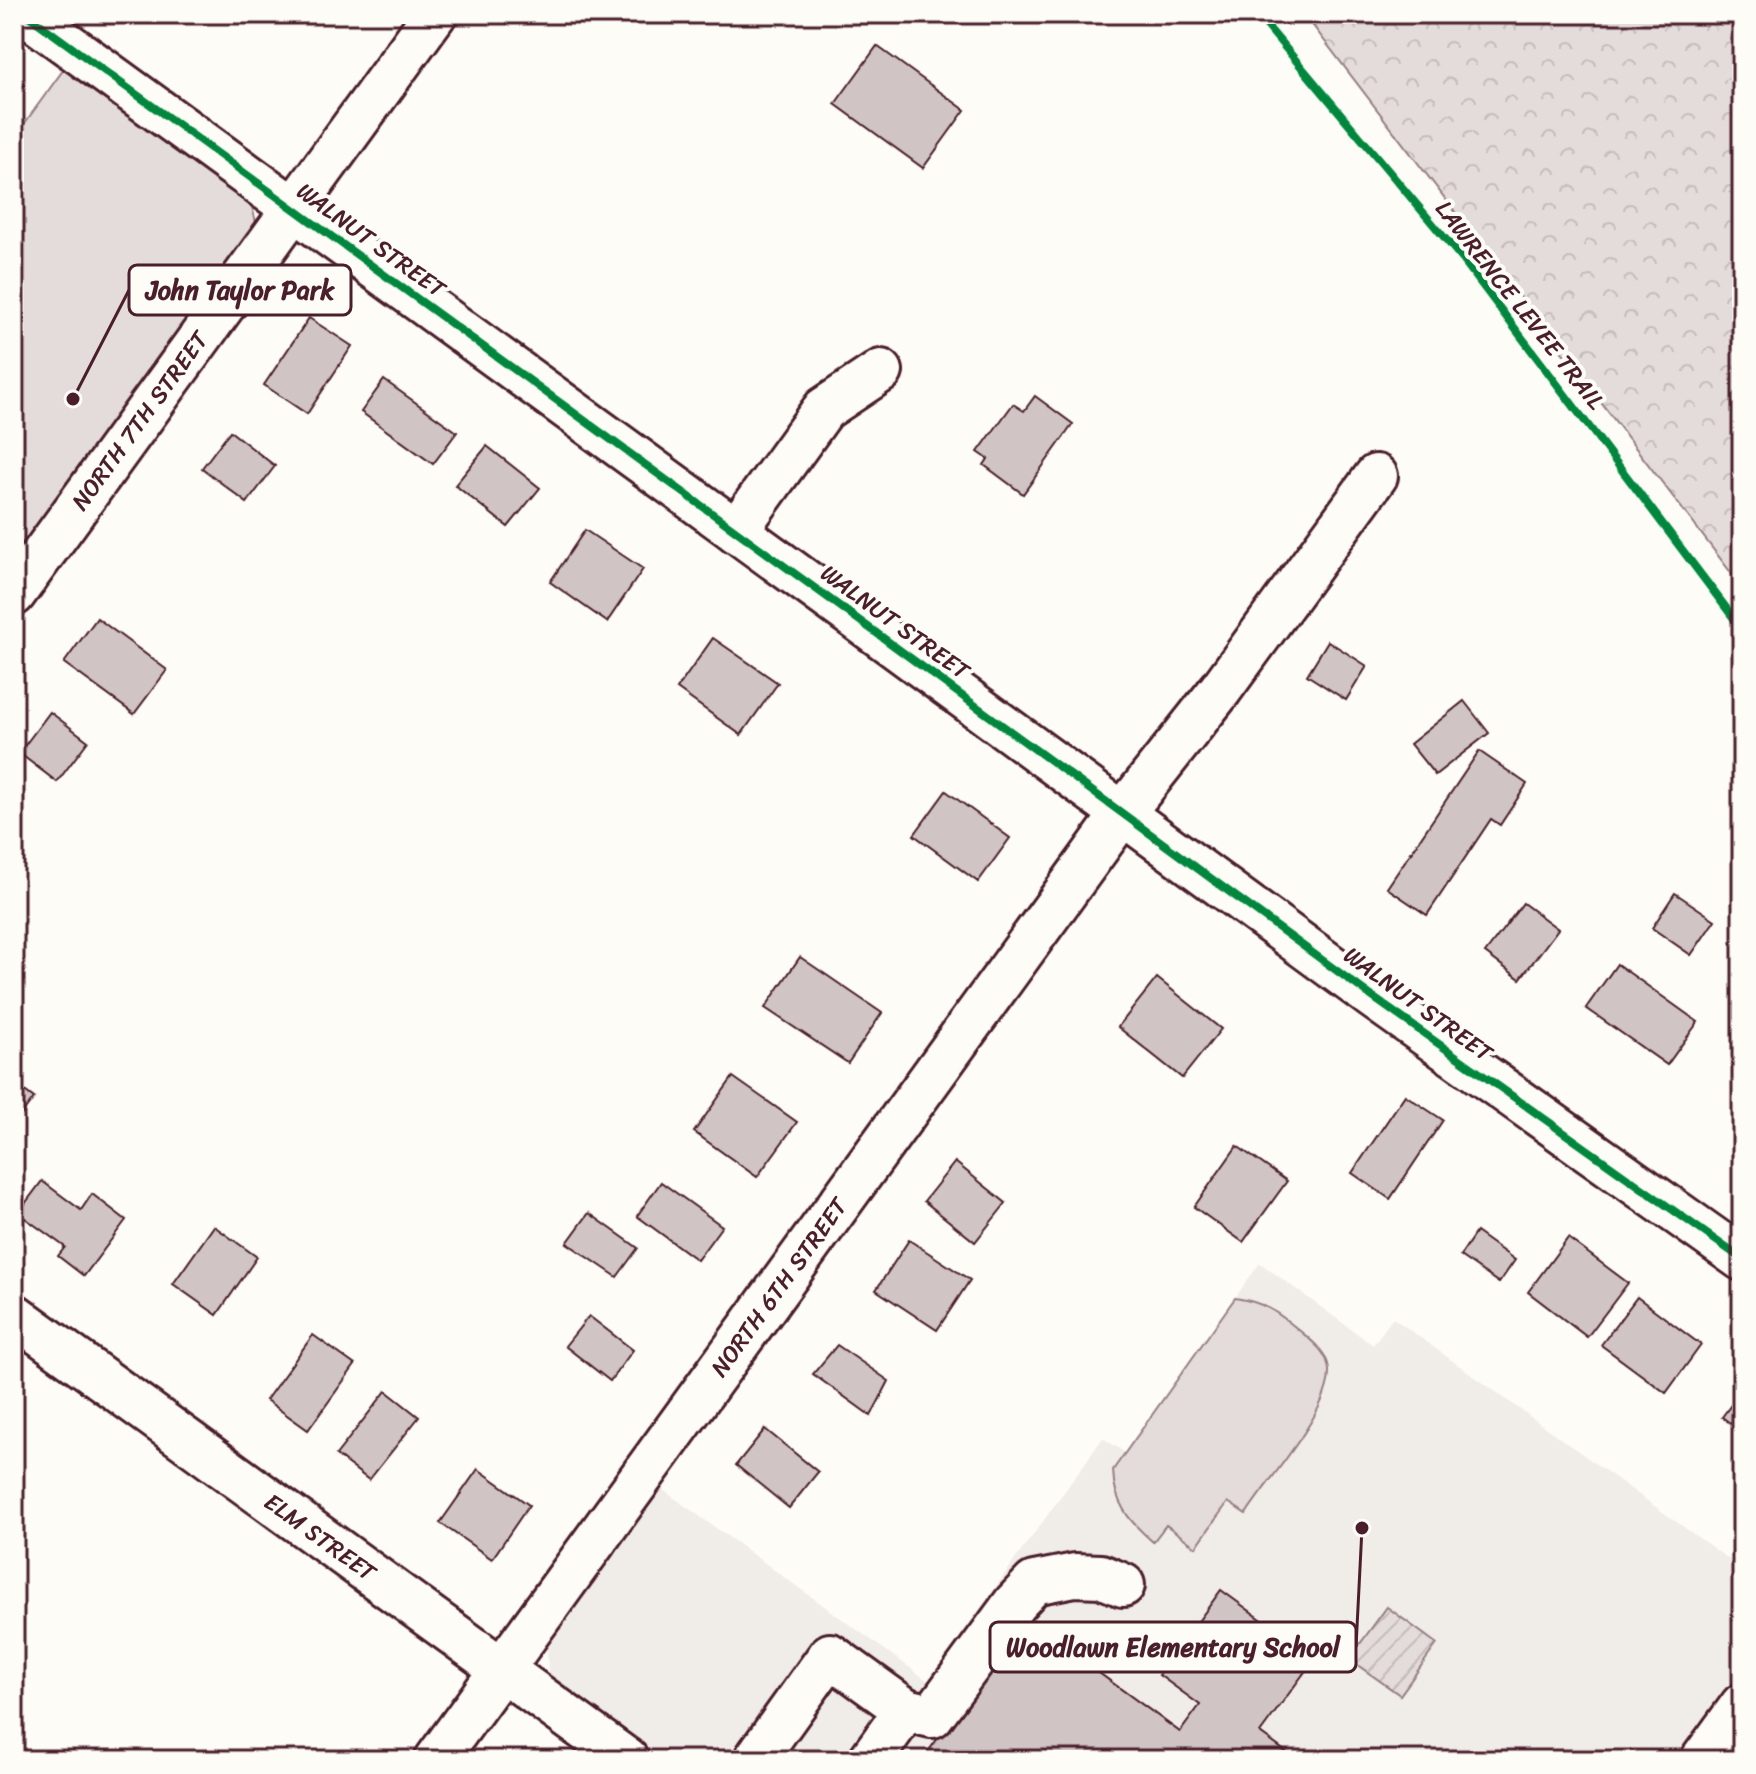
<svg xmlns="http://www.w3.org/2000/svg" width="1756" height="1774" viewBox="0 0 1756 1774" font-family="Sriracha,sans-serif">
  <style>
    .built { fill: #f0ece8 }
    .forest { fill: url(#forest-crowns); stroke: #967e82; stroke-width: 2 }
    .park { fill: #e3dcda; stroke: #967e82; stroke-width: 2 }
    .garden { fill: url(#garden-furrows); stroke: #967e82; stroke-width: 2 }
    .building { fill: #d0c5c4; stroke: #4a1f2b; stroke-width: 2 }
    .lines { fill: none; stroke-linecap: round; stroke-linejoin: round }
    .minor-casing { stroke: #4a1f2b; stroke-width: 48 }
    .minor { stroke: #fdfcf7; stroke-width: 42 }
    .cycleway-casing { stroke: #fdfcf7; stroke-width: 13 }
    .cycleway { stroke: #00873e; stroke-width: 8 }
    .labels { text-anchor: middle; stroke-width: 8; stroke-linejoin: round; paint-order: stroke }
    .street-label { font-size: 24px; fill: #4a1f2b; stroke: #fdfcf7 }
    .leader { fill: none; stroke: #4a1f2b; stroke-width: 3 }
    .callout-dot { fill: #4a1f2b; stroke: #fdfcf7; stroke-width: 3 }
    .callout { fill: #fdfcf7; stroke: #4a1f2b; stroke-width: 3 }
    .callout-label { font-size: 26px; text-anchor: middle; font-weight: bold; fill: #4a1f2b }
  </style>
  <defs>
    <pattern id="forest-crowns" width="20" height="18" patternUnits="userSpaceOnUse" patternTransform="scale(2)"><rect width="20" height="18" fill="#e3dcda"/><path d="M2 6a3 3 0 1 1 6 0M12 15a3 3 0 1 1 6 0" fill="none" stroke="#c4bcbb"/></pattern>
    <pattern id="garden-furrows" width="10" height="10" patternUnits="userSpaceOnUse" patternTransform="scale(2)"><rect width="10" height="10" fill="#e3dcda"/><path d="M-1 1l2-2M0 10L10 0M9 11l2-2" fill="none" stroke="#c4bcbb"/></pattern>
  </defs>
  <rect width="100%" height="100%" fill="#fdfcf7"/>
  <filter id="ink" filterUnits="userSpaceOnUse"><feTurbulence type="fractalNoise" baseFrequency=".0125" numOctaves="2"/><feDisplacementMap in="SourceGraphic" scale="16" xChannelSelector="R" yChannelSelector="G"/><feConvolveMatrix kernelMatrix="1 2 1 2 8 2 1 2 1" color-interpolation-filters="sRGB"/></filter>
  <g filter="url(#ink)">
    <path class="built" d="M1260,1263L1373,1345L1393,1318L1742,1569V1674L1679,1760H659L555,1685L548,1672L547,1646L659,1487L928,1681L1103,1438L1124,1452Z"/>
    <path class="forest" d="M1304,14H1742V587Z"/>
    <g class="park">
      <path d="M69,62L250,199L256,222L252,235L14,564V138Z"/>
      <path d="M1235,1298C1265,1302 1278,1313 1300,1331C1312,1341 1328,1353 1329,1370C1331,1411 1268,1479 1246,1514L1228,1502L1196,1547L1166,1525L1153,1542C1129,1521 1114,1504 1113,1470Z"/>
    </g>
    <path class="garden" d="M1387,1607L1437,1644L1400,1695L1349,1659Z"/>
    <g class="building">
      <path d="M877,46L965,110L923,168L835,104Z"/>
      <path d="M309,318L352,346L307,414L264,385Z"/>
      <path d="M384,380L457,432L433,464L361,412Z"/>
      <path d="M1035,396L1073,424L1023,494L984,465L988,459L978,452L1013,404L1024,411Z"/>
      <path d="M230,431L275,466L247,503L202,468Z"/>
      <path d="M487,446L540,488L508,527L455,485Z"/>
      <path d="M585,530L643,569L607,622L550,582Z"/>
      <path d="M97,618L167,670L134,714L64,663Z"/>
      <path d="M713,638L778,683L741,735L677,689Z"/>
      <path d="M1328,641L1367,666L1346,700L1307,675Z"/>
      <path d="M1464,701L1489,733L1435,775L1410,744Z"/>
      <path d="M50,712L88,741L57,782L19,753Z"/>
      <path d="M1479,751L1527,784L1500,825L1491,819L1427,915L1387,888Z"/>
      <path d="M946,791L1010,838L978,882L914,835Z"/>
      <path d="M1675,893L1715,920L1691,955L1652,928Z"/>
      <path d="M1523,903L1558,929L1520,979L1485,953Z"/>
      <path d="M800,957L882,1013L848,1063L765,1008Z"/>
      <path d="M1617,964L1698,1022L1667,1065L1586,1008Z"/>
      <path d="M1157,978L1221,1029L1182,1078L1118,1027Z"/>
      <path d="M733,1077L797,1122L757,1177L694,1132Z"/>
      <path d="M14,1083L34,1098L14,1125Z"/>
      <path d="M1405,1095L1443,1120L1390,1199L1352,1173Z"/>
      <path d="M1237,1146L1287,1181L1243,1242L1194,1207Z"/>
      <path d="M955,1162L1006,1203L975,1242L924,1201Z"/>
      <path d="M42,1181L81,1210L92,1194L126,1220L84,1276L58,1256L65,1247L18,1213Z"/>
      <path d="M661,1182L722,1226L697,1260L637,1216Z"/>
      <path d="M589,1213L638,1248L617,1277L567,1243Z"/>
      <path d="M214,1226L257,1257L217,1315L173,1284Z"/>
      <path d="M1476,1232L1515,1260L1499,1283L1460,1256Z"/>
      <path d="M1568,1238L1628,1283L1587,1337L1528,1292Z"/>
      <path d="M909,1240L970,1280L937,1330L876,1290Z"/>
      <path d="M1637,1297L1701,1345L1666,1393L1601,1345Z"/>
      <path d="M589,1316L633,1350L610,1381L565,1346Z"/>
      <path d="M313,1335L355,1365L308,1430L266,1400Z"/>
      <path d="M837,1345L889,1381L871,1416L813,1374Z"/>
      <path d="M1742,1390V1432L1722,1417Z"/>
      <path d="M386,1391L419,1417L369,1480L336,1455Z"/>
      <path d="M765,1429L818,1472L789,1508L736,1465Z"/>
      <path d="M478,1469L529,1505L492,1559L440,1523Z"/>
      <path d="M1221,1590L1315,1658L1260,1733L1297,1760H922L1025,1619L1180,1732L1200,1705L1159,1675Z"/>
    </g>
    <g class="lines">
      <g class="minor-casing">
        <g id="minor">
          <path d="M26,14L871,629L1374,998L1742,1259"/>
          <path d="M736,531L824,409L881,371"/>
          <path id="s1" d="M14,594L435,14"/>
          <path id="s2" d="M14,1315L627,1760"/>
          <path d="M906,1710L932,1716L1015,1603L1034,1583L1075,1575L1101,1576L1123,1585"/>
          <path id="s3" d="M436,1760L1123,813L1221,689L1376,476"/>
          <path d="M762,1760L757,1757L830,1655L906,1710L870,1760"/>
          <path d="M1702,1760L1742,1705"/>
        </g>
      </g>
      <use href="#minor" class="minor"/>
      <g class="cycleway-casing">
        <g id="cycleway">
          <path d="M26,14L871,629L1374,998L1742,1259"/>
          <path d="M1257,14L1464,261L1742,629"/>
        </g>
      </g>
      <use href="#cycleway" class="cycleway"/>
    </g>
  </g>
  <g class="labels">
    <g class="street-label">
      <text transform="translate(371 240) rotate(36)" y="8">WALNUT STREET</text>
      <text transform="translate(1520 305) rotate(52)" y="8">LAWRENCE LEVEE TRAIL</text>
      <text dy="8" stroke="none"><textPath href="#s1" startOffset="214">NORTH 7TH STREET</textPath></text>
      <text transform="translate(895 622) rotate(36)" y="8">WALNUT STREET</text>
      <text transform="translate(1418 1004) rotate(36)" y="8">WALNUT STREET</text>
      <text dy="8" stroke="none"><textPath href="#s3" startOffset="584">NORTH 6TH STREET</textPath></text>
      <text dy="8" stroke="none"><textPath href="#s2" startOffset="378">ELM STREET</textPath></text>
    </g>
  </g>
  <path class="leader" d="M73 399L129 290M1362 1528L1356 1647"/>
  <g class="callout-dot">
    <circle cx="73" cy="399" r="8"/>
    <circle cx="1362" cy="1528" r="8"/>
  </g>
  <g class="callout">
    <rect x="129" y="265" width="222" height="50" rx="8"/>
    <rect x="990" y="1622" width="366" height="50" rx="8"/>
  </g>
  <g class="callout-label">
    <text x="240" y="299">John Taylor Park</text>
    <text x="1173" y="1656">Woodlawn Elementary School</text>
  </g>
  <rect width="1756" height="1774" fill="none" stroke="#fdfcf7" stroke-width="48"/>
  <rect x="24" y="24" width="1708" height="1726" fill="none" stroke="#4a1f2b" stroke-width="3" filter="url(#ink)"/>
</svg>
